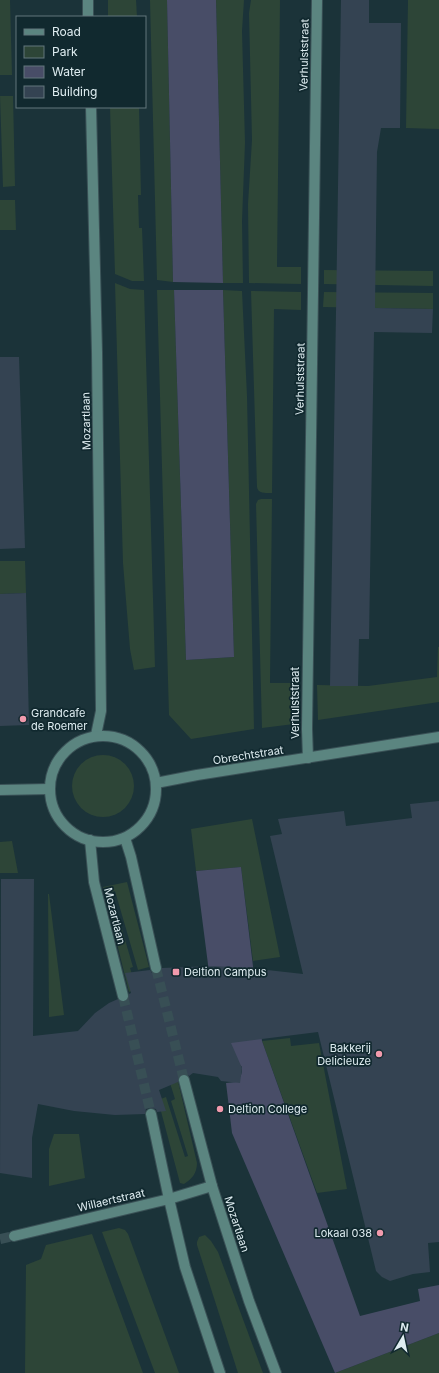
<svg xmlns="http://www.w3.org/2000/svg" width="439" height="1373" viewBox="0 0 439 1373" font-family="Inter,sans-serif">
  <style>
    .green { fill: #2d4537 }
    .water { fill: #484d67 }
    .building { fill: #344352 }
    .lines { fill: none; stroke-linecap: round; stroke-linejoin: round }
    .minor-tunnel { stroke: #384f55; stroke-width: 10; stroke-dasharray: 10 5; stroke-linecap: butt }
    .minor-casing { stroke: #3a5156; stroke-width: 12 }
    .minor { stroke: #5b8580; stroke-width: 10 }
    .poi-dot { fill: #f29aad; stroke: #11292f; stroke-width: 1.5 }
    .labels { text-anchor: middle; stroke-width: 3.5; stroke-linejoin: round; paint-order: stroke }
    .street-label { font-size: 11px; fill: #dfedf1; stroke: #11292f }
    .poi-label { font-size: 11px; fill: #dfedf1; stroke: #11292f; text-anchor: start }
  </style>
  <rect width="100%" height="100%" fill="#1b3339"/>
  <g class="green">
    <path d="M0,0H10L12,75H0Z"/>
    <path d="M108,0H136L137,17H108Z"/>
    <path d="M150,0H167L173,282L157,280Z"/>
    <path d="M216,0H244L242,31L245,143L242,221L243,283H223Z"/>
    <path d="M251,0H280L277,267H301V284L249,283L248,204L252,140L249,13Z"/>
    <path d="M408,0H439V129L406,128Z"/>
    <path d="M0,96H13L15,186L3,187Z"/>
    <path d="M110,107H139L141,195H138L139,228H142L144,281H132L115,274Z"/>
    <path d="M0,200H15L16,230H0Z"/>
    <path d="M324,270L433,271V286L324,284Z"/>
    <path d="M115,283L130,289L144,290L155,667L134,670L130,649L123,563Z"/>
    <path d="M157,290H174L186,660L234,657L223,290L242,291L247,396L254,729L191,739L169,715Z"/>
    <path d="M251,291L301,292V310L274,309L272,493C266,493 258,494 257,487Z"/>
    <path d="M324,292L433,293V309L323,307Z"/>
    <path d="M261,499H272L270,683H294V724L262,728L256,504L258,500Z"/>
    <path d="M0,561H25L26,593L0,594Z"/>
    <path d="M438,647H439V702L318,720L317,685L368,686L437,677Z"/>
    <circle cx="103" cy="786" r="31"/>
    <path d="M252,819L280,957L253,961L241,867L196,871L191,829Z"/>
    <path d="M12,841L18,873H0V842Z"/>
    <path d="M127,882L149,967L138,970L115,891L111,892L133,967L130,968L135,984L133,990L129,992L103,887Z"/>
    <path d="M48,894H49L64,1015L49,1017Z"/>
    <path d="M290,1038L291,1046L319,1043L347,1189L317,1193L262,1041Z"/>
    <path d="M177,1077L197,1163C197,1173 192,1179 184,1184L180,1183L158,1100L166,1097L185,1157L188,1156L171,1101L175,1099L170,1083Z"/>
    <path d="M54,1134H79L85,1178L49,1186V1149Z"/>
    <path d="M119,1228L125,1230L128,1234L179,1373H155L102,1232Z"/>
    <path d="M92,1234L143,1373H25L26,1265L41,1259L46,1245Z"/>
    <path d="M205,1235L211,1241L218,1252L263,1373H238L197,1245V1242L199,1237Z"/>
    <path d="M439,1333V1373H335Z"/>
  </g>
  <g class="water">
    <path d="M167,0H216L223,283L173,282Z"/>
    <path d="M174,290H223L234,657L186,660Z"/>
    <path d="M241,867L262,1041L360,1316L420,1301L418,1289L439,1285V1333L335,1373L232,1133L226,1083L236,1082C241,1078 242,1074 242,1067L218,1042L196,871Z"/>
  </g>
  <g class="building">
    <path d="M341,0H369V23H401L400,128H381L377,152L375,308L433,309L432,333L374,332L369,639H359L358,686H330Z"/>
    <path d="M0,357H19L25,548L0,549Z"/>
    <path d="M26,593L29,725L0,726V594Z"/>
    <path d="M439,801V1242L428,1243L430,1272L413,1274L390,1281L382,1277L376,1271L318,1032L231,1043L242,1068L240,1083L221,1081L218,1077L193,1073L189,1076L186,1074H182L178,1078V1082L159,1090L166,1111L157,1112L156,1109L150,1108L146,1109L145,1114L115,1115L74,1111L38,1104L32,1138V1178L0,1173L1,879H34L33,1036L78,1031L95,1013L109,1003L118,999L122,1002L128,1000L129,994L131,993L125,973L150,970L152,973L157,974L161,972L162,968L214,966L250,968L303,974L270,836L282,834L278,819L344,811L346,826L412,818L410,804Z"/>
  </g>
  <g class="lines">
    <g class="minor-tunnel">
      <path d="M156,968L184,1080"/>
      <path d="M123,996L151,1114"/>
      <path d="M0,1239L14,1236"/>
    </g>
    <g class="minor-casing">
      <g id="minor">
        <path d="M88,0V17"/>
        <path d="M91,107L97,352L101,711L96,735"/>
        <circle cx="103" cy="789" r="53"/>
        <path d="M308,758L307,729L317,0"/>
        <path d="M156,783L197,775L439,737"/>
        <path d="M0,790L49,789"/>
        <path d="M125,838L131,857L156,968"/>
        <path d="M90,840L94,882L123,996"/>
        <path d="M184,1080L212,1186L249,1301L276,1373"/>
        <path d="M151,1114L169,1199L185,1267L220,1373"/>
        <path d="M14,1236L169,1199L212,1186"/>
      </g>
    </g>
    <use href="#minor" class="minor"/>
  </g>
  <g class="poi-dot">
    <circle cx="23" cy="719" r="4"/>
    <rect x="172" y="968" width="8" height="8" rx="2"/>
    <circle cx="379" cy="1054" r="4"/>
    <circle cx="220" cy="1109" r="4"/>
    <circle cx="380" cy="1233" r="4"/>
  </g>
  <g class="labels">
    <g class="street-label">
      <text transform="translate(304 55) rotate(-89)" y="4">Verhulststraat</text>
      <text transform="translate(300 379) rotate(-89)" y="4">Verhulststraat</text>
      <text transform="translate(86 421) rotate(-91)" y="4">Mozartlaan</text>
      <text transform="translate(295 703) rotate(-90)" y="4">Verhulststraat</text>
      <text transform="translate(248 755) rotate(-9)" y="4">Obrechtstraat</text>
      <text transform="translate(115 916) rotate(76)" y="4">Mozartlaan</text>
      <text transform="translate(111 1200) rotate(-13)" y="4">Willaertstraat</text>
      <text transform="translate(237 1224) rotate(72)" y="4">Mozartlaan</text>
    </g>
    <g class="poi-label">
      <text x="31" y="717">Grandcafe<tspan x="31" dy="13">de Roemer</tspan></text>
      <text x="184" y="976">Deltion Campus</text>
      <text x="371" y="1052" text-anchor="end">Bakkerij<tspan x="371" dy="13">Delicieuze</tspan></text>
      <text x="228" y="1113">Deltion College</text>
      <text x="372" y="1237" text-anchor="end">Lokaal 038</text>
    </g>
  </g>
  <rect x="16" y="16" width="130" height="92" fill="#11292f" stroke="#63777d"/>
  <rect x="24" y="29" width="20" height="6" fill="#5b8580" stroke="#63777d"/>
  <text x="52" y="36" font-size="12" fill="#dfedf1">Road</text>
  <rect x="24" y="46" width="20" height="12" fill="#2d4537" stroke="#63777d"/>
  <text x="52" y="56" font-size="12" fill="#dfedf1">Park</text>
  <rect x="24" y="66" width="20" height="12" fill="#484d67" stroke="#63777d"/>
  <text x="52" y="76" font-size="12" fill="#dfedf1">Water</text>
  <rect x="24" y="86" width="20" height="12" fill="#344352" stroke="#63777d"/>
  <text x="52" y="96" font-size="12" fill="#dfedf1">Building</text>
  <g transform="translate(403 1337) rotate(9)" stroke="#11292f" stroke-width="3" paint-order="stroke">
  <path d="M0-3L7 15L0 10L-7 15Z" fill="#dfedf1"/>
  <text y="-6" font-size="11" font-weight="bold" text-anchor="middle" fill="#dfedf1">N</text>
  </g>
</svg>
